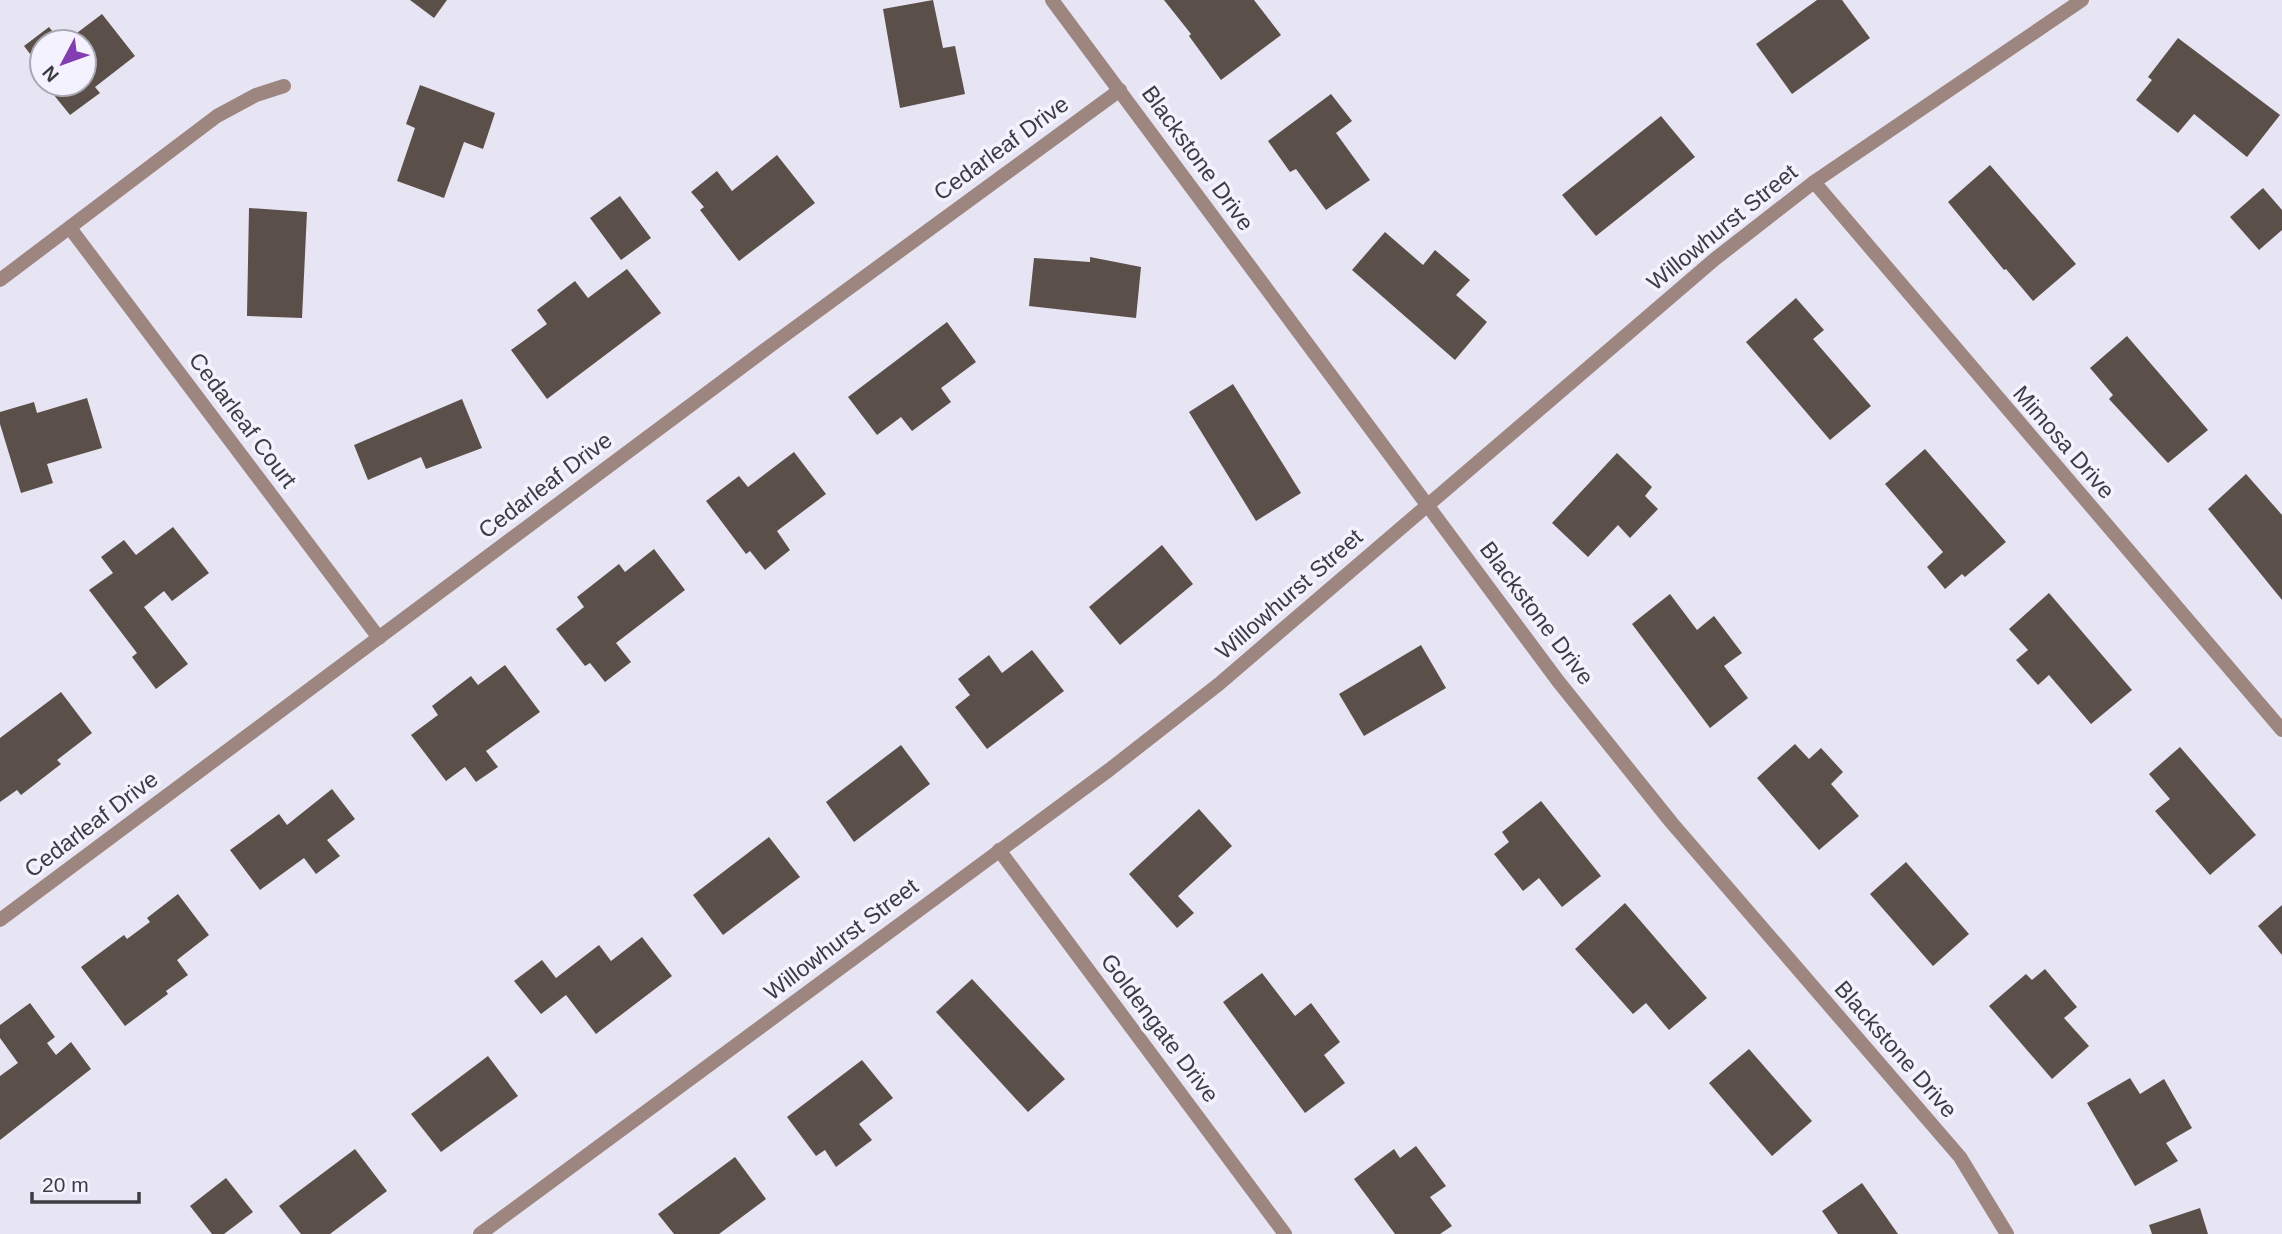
<svg xmlns="http://www.w3.org/2000/svg" width="2282" height="1234" viewBox="0 0 2282 1234" font-family="Helvetica,sans-serif">
  <style>
    .building { fill: #5b4f49 }
    .lines { fill: none; stroke-linecap: round; stroke-linejoin: round }
    .street { stroke: #9d8580; stroke-width: 14 }
    .labels { text-anchor: middle; stroke-width: 7; stroke-linejoin: round; paint-order: stroke }
    .street-label { font-size: 23px; fill: #3d3c42; stroke: #f4f2fe }
  </style>
  <rect width="100%" height="100%" fill="#e7e5f3"/>
  <g class="building">
    <path d="M410,0H447L434,18Z"/>
    <path d="M933,0L943,48L955,46L965,94L900,108L883,9Z"/>
    <path d="M1164,0H1254L1281,35L1221,80L1189,36L1191,34Z"/>
    <path d="M1817,0H1842L1870,38L1792,94L1756,44Z"/>
    <path d="M102,14L135,56L95,87L100,93L70,115L45,84H84V42H65Z"/>
    <path d="M49,27L61,42H42V80L33,67L37,63L24,46Z"/>
    <path d="M2178,38L2280,115L2247,157L2194,114L2178,133L2136,100L2152,80L2148,77Z"/>
    <path d="M420,85L495,113L483,149L464,142L444,198L397,181L415,128L406,124Z"/>
    <path d="M1331,94L1352,121L1336,133L1370,180L1326,210L1296,169L1290,172L1268,141Z"/>
    <path d="M1661,116L1695,157L1596,236L1562,195Z"/>
    <path d="M777,155L815,203L739,261L700,210L704,207L691,192L717,171L732,191Z"/>
    <path d="M1990,165L2076,264L2033,301L2006,269L2004,270L1948,202Z"/>
    <path d="M2263,188L2282,210V230L2259,250L2230,217Z"/>
    <path d="M620,196L651,238L621,260L590,218Z"/>
    <path d="M249,208L307,212L302,318L247,316Z"/>
    <path d="M1385,232L1423,265L1435,250L1470,280L1456,295L1487,322L1455,360L1352,270Z"/>
    <path d="M1090,257L1141,267L1136,318L1029,306L1034,258L1090,262Z"/>
    <path d="M627,269L661,313L547,399L511,350L547,324L537,310L575,281L588,298Z"/>
    <path d="M1796,298L1824,330L1813,339L1871,406L1830,440L1746,342Z"/>
    <path d="M947,322L976,362L941,388L951,402L912,431L901,417L877,435L848,397Z"/>
    <path d="M2127,336L2208,430L2168,463L2109,399L2113,395L2090,368Z"/>
    <path d="M1233,384L1301,493L1256,521L1189,412Z"/>
    <path d="M87,398L102,448L47,464L53,483L21,493L0,424V412L34,402L37,413Z"/>
    <path d="M462,399L482,448L426,469L421,457L368,480L354,445Z"/>
    <path d="M1925,449L2006,542L1965,577L1962,574L1945,589L1927,567L1943,552L1885,484Z"/>
    <path d="M794,452L826,494L777,531L790,550L765,570L750,551L746,554L706,501L739,476L748,487Z"/>
    <path d="M1617,453L1652,487L1645,496L1658,509L1630,538L1618,525L1588,557L1552,523Z"/>
    <path d="M2246,474L2282,515V600L2208,509Z"/>
    <path d="M173,527L209,573L172,601L164,591L144,607L188,664L156,689L132,657L137,653L89,590L113,573L101,557L124,540L136,555Z"/>
    <path d="M1162,545L1193,584L1120,645L1089,607Z"/>
    <path d="M654,549L685,590L616,643L631,662L605,682L590,663L585,666L556,629L584,607L577,597L619,564L625,572Z"/>
    <path d="M2049,593L2132,690L2091,724L2049,675L2038,685L2016,660L2028,650L2009,629Z"/>
    <path d="M1670,594L1697,630L1714,616L1742,653L1724,666L1748,698L1710,728L1632,624Z"/>
    <path d="M1421,645L1446,688L1364,736L1339,694Z"/>
    <path d="M1032,650L1064,691L987,749L955,707L970,695L958,679L989,655L1002,673Z"/>
    <path d="M505,665L540,712L486,751L498,767L476,782L465,767L446,781L411,735L438,715L432,706L471,676L478,685Z"/>
    <path d="M61,692L92,733L57,760L61,764L21,795L17,790L0,802V738Z"/>
    <path d="M1795,744L1809,759L1821,748L1843,772L1831,784L1859,816L1819,850L1757,778Z"/>
    <path d="M901,745L930,784L854,842L826,802Z"/>
    <path d="M2180,747L2256,835L2210,875L2155,811L2170,799L2149,774Z"/>
    <path d="M332,789L355,819L327,840L340,856L316,874L304,858L260,890L230,850L279,814L287,825Z"/>
    <path d="M1541,801L1601,876L1562,907L1539,878L1523,891L1494,854L1509,842L1502,832Z"/>
    <path d="M1199,809L1232,846L1178,896L1194,913L1177,928L1129,874Z"/>
    <path d="M769,837L800,877L723,935L693,895Z"/>
    <path d="M1906,862L1969,934L1933,966L1870,894Z"/>
    <path d="M178,894L209,935L177,960L188,975L166,991L168,994L125,1026L81,967L124,935L127,939L150,922L147,918Z"/>
    <path d="M1625,903L1707,998L1669,1030L1646,1003L1633,1014L1575,949Z"/>
    <path d="M2282,905V955L2258,926Z"/>
    <path d="M642,937L672,976L596,1034L566,995L541,1014L514,981L542,960L556,978L599,945L611,961Z"/>
    <path d="M2045,969L2077,1007L2064,1018L2089,1046L2052,1079L1989,1006L2026,974L2032,980Z"/>
    <path d="M1262,973L1295,1016L1311,1003L1340,1042L1324,1055L1345,1083L1305,1113L1223,1002Z"/>
    <path d="M972,979L1065,1079L1028,1112L936,1012Z"/>
    <path d="M30,1003L55,1037L47,1043L56,1055L71,1042L91,1069L0,1140V1076L18,1063L0,1038V1025Z"/>
    <path d="M1749,1049L1812,1121L1772,1156L1709,1083Z"/>
    <path d="M488,1056L518,1096L441,1152L411,1114Z"/>
    <path d="M862,1060L893,1098L859,1124L872,1140L836,1167L825,1150L816,1156L787,1117Z"/>
    <path d="M2130,1078L2140,1094L2164,1079L2192,1128L2166,1143L2178,1161L2135,1186L2087,1103Z"/>
    <path d="M1416,1146L1446,1186L1430,1197L1452,1226L1440,1234H1395L1354,1179L1394,1149L1400,1158Z"/>
    <path d="M355,1149L387,1191L330,1234H301L279,1206Z"/>
    <path d="M735,1157L766,1199L719,1234H674L658,1214Z"/>
    <path d="M226,1178L253,1212L224,1234H212L190,1206Z"/>
    <path d="M1862,1183L1898,1234H1838L1822,1211Z"/>
    <path d="M2200,1208L2208,1234H2152L2149,1225Z"/>
  </g>
  <g class="lines">
    <g class="street">
      <path d="M1052,0L1558,681L1671,822L1960,1157L2007,1234"/>
      <path d="M1814,182L2282,730"/>
      <path d="M70,228L379,638"/>
      <path d="M0,280L217,116L256,95L284,86"/>
      <path d="M999,850L1285,1234"/>
      <path d="M0,920L770,346L1120,90"/>
      <path d="M480,1234L1109,770L1219,684L1715,259L1814,182L2082,0"/>
    </g>
  </g>
  <g class="labels">
    <g class="street-label">
      <text transform="translate(1001 148) rotate(-36)" y="8">Cedarleaf Drive</text>
      <text transform="translate(1198 158) rotate(54)" y="8">Blackstone Drive</text>
      <text transform="translate(1722 227) rotate(-39)" y="8">Willowhurst Street</text>
      <text transform="translate(243 420) rotate(53)" y="8">Cedarleaf Court</text>
      <text transform="translate(2064 442) rotate(49)" y="8">Mimosa Drive</text>
      <text transform="translate(545 485) rotate(-37)" y="8">Cedarleaf Drive</text>
      <text transform="translate(1289 594) rotate(-41)" y="8">Willowhurst Street</text>
      <text transform="translate(1537 613) rotate(53)" y="8">Blackstone Drive</text>
      <text transform="translate(91 824) rotate(-37)" y="8">Cedarleaf Drive</text>
      <text transform="translate(841 939) rotate(-37)" y="8">Willowhurst Street</text>
      <text transform="translate(1160 1028) rotate(53)" y="8">Goldengate Drive</text>
      <text transform="translate(1896 1049) rotate(49)" y="8">Blackstone Drive</text>
    </g>
  </g>
  <g transform="translate(63 63) rotate(229)"><circle r="33" fill="#f4f2fe" stroke="#aba9b3" stroke-width="2"/>
  <path d="M0-5L12 26L0 18L-12 26Z" fill="#823db0"/>
  <text y="-10" font-size="19" font-weight="bold" text-anchor="middle" fill="#3d3c42">N</text>
  </g>
  <path d="M32 1192v10h107v-10" fill="none" stroke="#3d3c42" stroke-width="3.5"/>
  <text x="42" y="1192" font-size="21" fill="#3d3c42" stroke="#f4f2fe" stroke-width="5" paint-order="stroke">20 m</text>
</svg>
